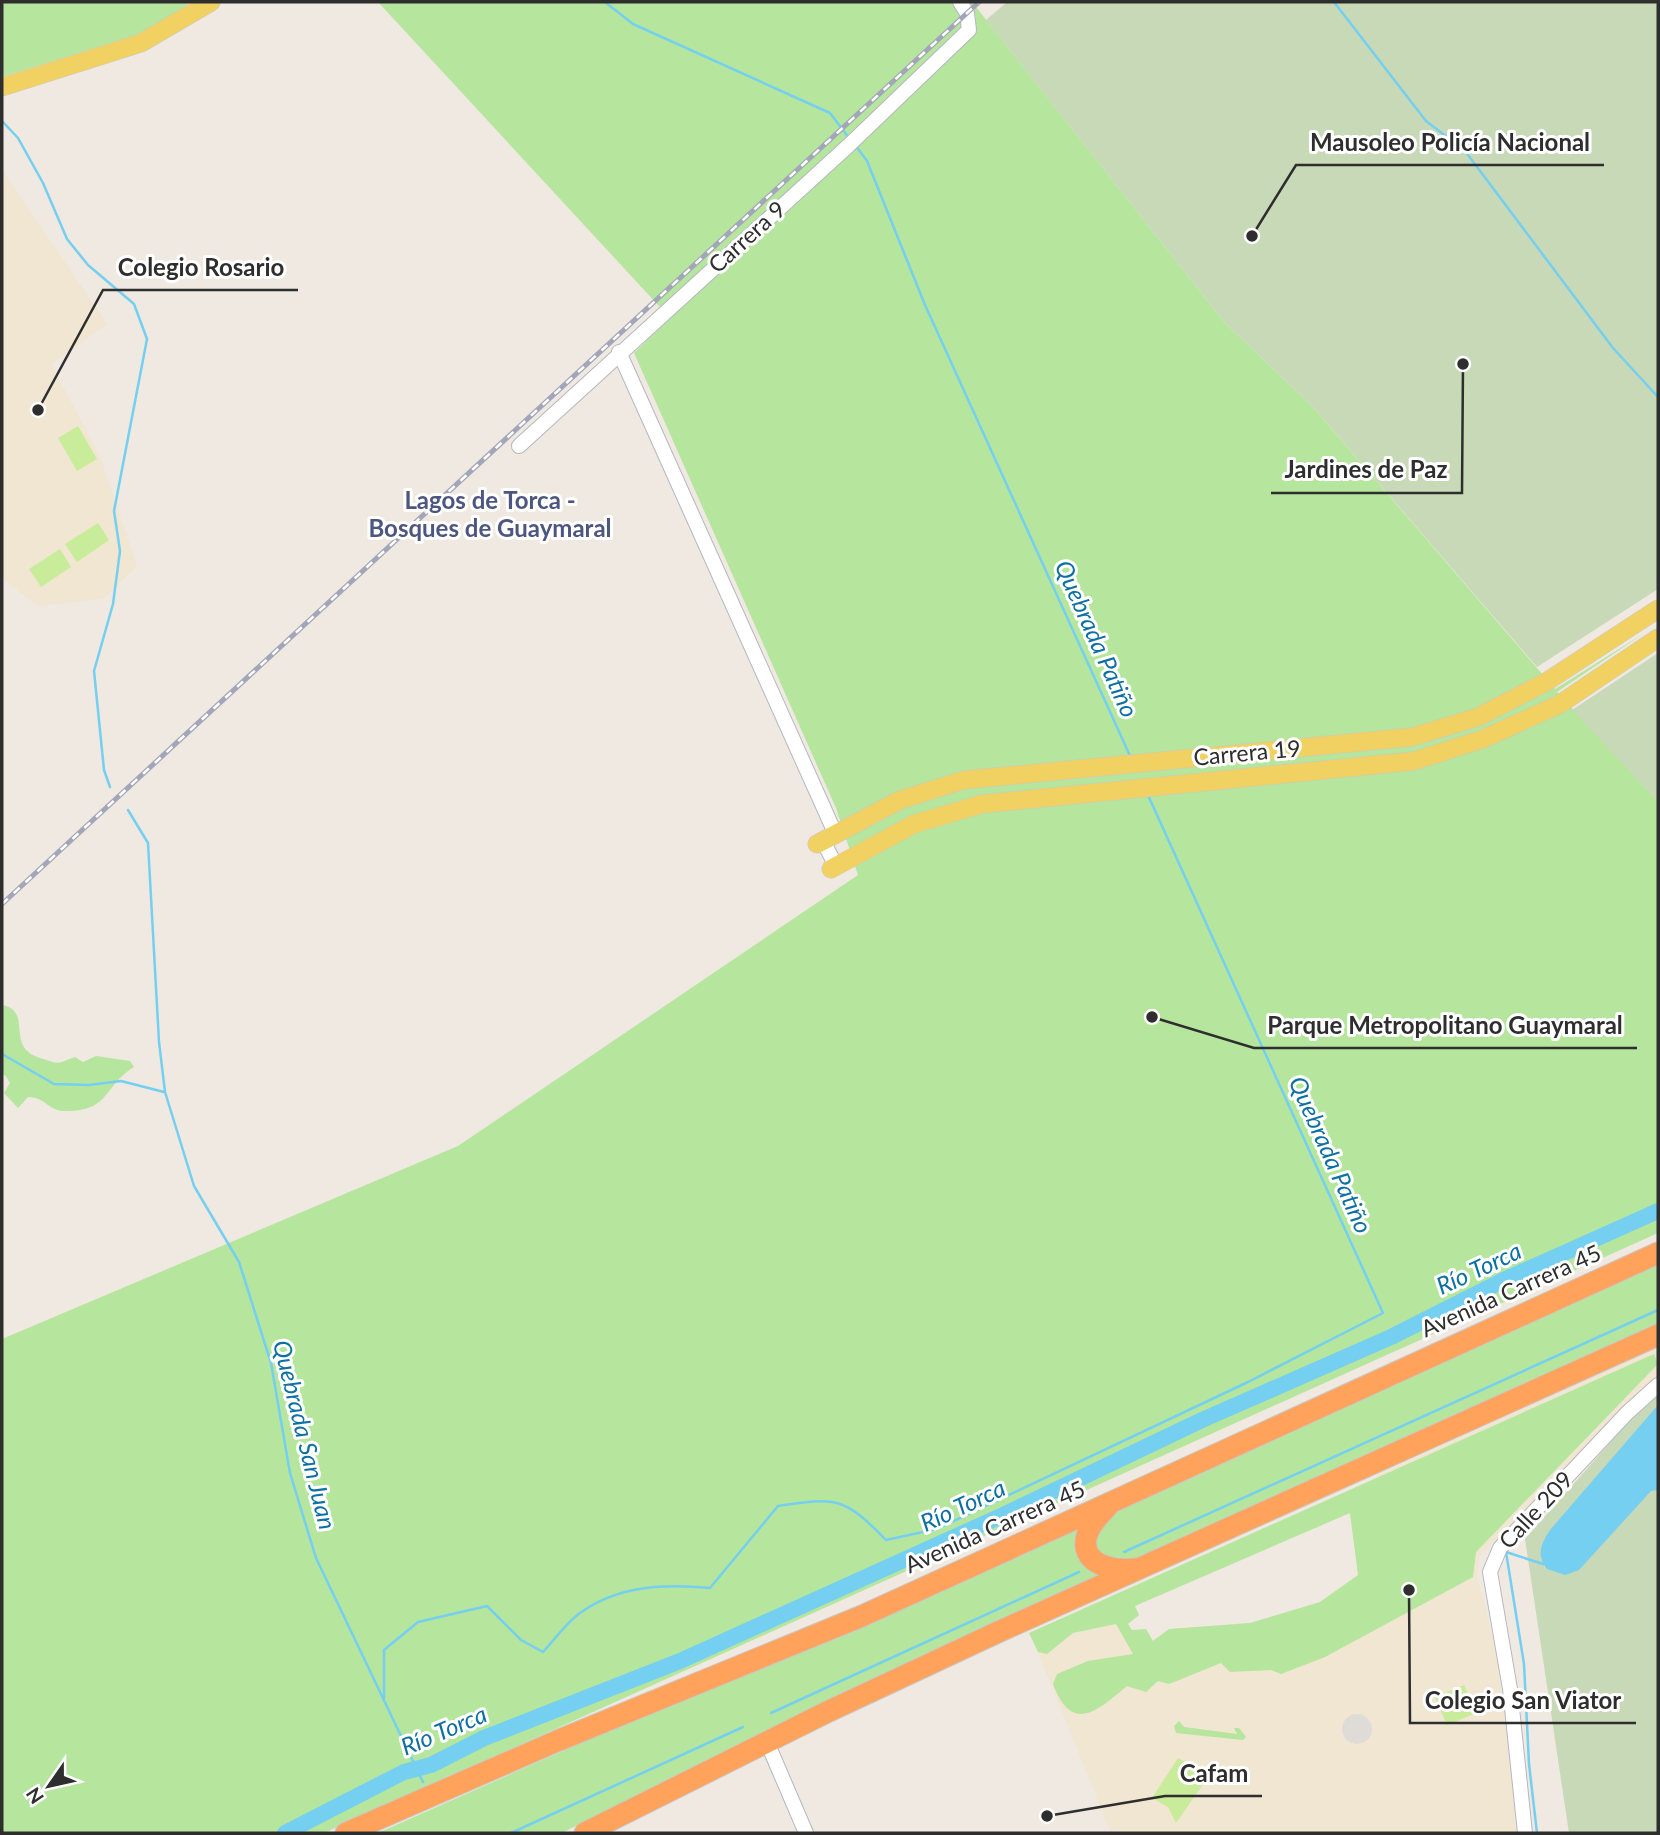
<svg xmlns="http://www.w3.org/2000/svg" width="1660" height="1835" viewBox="0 0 1660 1835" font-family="Lato,sans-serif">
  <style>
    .education { fill: #f0e6d1 }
    .green { fill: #b6e59e; fill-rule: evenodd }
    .cemetery { fill: #c8d9b8 }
    .pitch { fill: #c9ec9a }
    .plaza { fill: #dfdcd8 }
    .water { fill: #75cff0 }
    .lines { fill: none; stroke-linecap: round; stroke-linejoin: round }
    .stream { stroke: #75cff0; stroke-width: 2.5 }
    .river { stroke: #75cff0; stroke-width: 16 }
    .minor-casing { stroke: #b4b7c1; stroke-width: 16 }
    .major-casing { stroke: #c9c9c9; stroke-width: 19 }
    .highway-casing { stroke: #c9c9c9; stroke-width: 23 }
    .minor { stroke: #fff; stroke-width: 14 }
    .major { stroke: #f2d163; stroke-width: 18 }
    .highway { stroke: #ffa35c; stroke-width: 21 }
    .rail-casing { stroke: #a3a6b8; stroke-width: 5 }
    .rail { stroke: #fff; stroke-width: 2.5; stroke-dasharray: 8; stroke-linecap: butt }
    .labels { text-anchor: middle; stroke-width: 6; stroke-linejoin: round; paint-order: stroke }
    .street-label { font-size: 23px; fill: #2e2e2e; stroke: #fff }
    .neighbourhood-label { font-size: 24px; font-weight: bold; fill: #4d5680; stroke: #fff }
    .water-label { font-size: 24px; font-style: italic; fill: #0d6fa3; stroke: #fff }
    .leader { fill: none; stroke: #2e2e2e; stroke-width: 2.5 }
    .callout-dot { fill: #2e2e2e; stroke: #fff; stroke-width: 2.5 }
    .callout-label { font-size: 24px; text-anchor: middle; font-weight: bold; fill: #2e2e2e; stroke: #fff; stroke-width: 6; stroke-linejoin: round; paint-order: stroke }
  </style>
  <rect width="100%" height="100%" fill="#efe9e1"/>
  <g class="education">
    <path d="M2,170L107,324L51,364L100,457L137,566L103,599L38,606L2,578Z"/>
    <path d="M1658,1348V1377L1480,1556L1477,1577L1495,1644L1521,1833H1111L1038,1652L1047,1654L1073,1633L1117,1624L1133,1654L1169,1629L1250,1623L1320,1602L1358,1575L1349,1508L1364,1499L1378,1475Z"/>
  </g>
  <g class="green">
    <path d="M2,2H191L149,31L2,77Z"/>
    <path d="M378,2H972L1225,323L1312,406L1555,689L1643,634L1557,692L1658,801V1233L324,1833H2V1339L458,1146L858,875L836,808L634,353L670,318Z"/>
    <path d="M2,1005C34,1011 4,1047 40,1058C60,1064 54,1065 75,1057L83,1062L96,1056L130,1061L134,1067C102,1087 111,1112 63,1111C48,1110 45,1097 28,1097L18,1108L4,1093L10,1083L5,1075L2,1076Z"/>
    <path d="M1658,1260V1327L1129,1563L1093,1553L1092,1531L1119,1511L1278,1434Z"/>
    <path d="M1654,1354L1658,1364L1476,1552L1473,1577L1325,1657L1281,1674L1271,1670L1230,1672L1221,1663L1169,1684L1158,1681L1146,1692L1127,1686C1096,1712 1072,1734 1053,1684L1057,1674L1088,1661L1133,1654L1116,1624L1073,1633L1047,1654L1038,1652L1029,1633ZM1350,1513L1358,1575L1320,1602L1250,1623L1169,1629L1153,1641L1146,1629L1132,1630L1128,1624L1139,1615L1135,1606Z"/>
    <path d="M1086,1519L1081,1536L1109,1574L561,1833H378Z"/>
    <path d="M1179,1721L1184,1727L1237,1734L1234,1728H1239L1246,1737L1243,1740L1176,1733L1174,1726Z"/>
  </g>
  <g class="cemetery">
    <path d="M1007,2H1658V589L1537,667L1312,406L1225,323L986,20Z"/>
    <path d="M1658,653V801L1572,710Z"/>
    <path d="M1658,1394V1833H1569L1525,1539L1646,1402Z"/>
  </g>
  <g class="pitch">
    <path d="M78,426L97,459L77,471L58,438Z"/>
    <path d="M98,523L109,540L77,562L65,544Z"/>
    <path d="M60,549L71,567L41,587L29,569Z"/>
    <path d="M1464,1685L1476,1713L1447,1725L1435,1697Z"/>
    <path d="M1178,1758L1196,1767L1206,1780L1176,1823L1168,1807L1152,1798Z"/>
  </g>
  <circle class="plaza" cx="1357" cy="1729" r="15"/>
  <path class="water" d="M1658,1405V1490L1651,1491L1579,1570L1565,1575L1547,1569C1536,1555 1541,1544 1550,1530Z"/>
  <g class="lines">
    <g class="stream">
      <path d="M605,2L633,24L830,113L849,138"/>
      <path d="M1334,2L1426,121L1465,151L1613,348L1658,397"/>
      <path d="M2,121L18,138L43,183L67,239L88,265L134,304L147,339L114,511L120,551L113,604L94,671L104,770L110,787"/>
      <path d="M856,146L867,161L925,305L1131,758"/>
      <path d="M128,810L148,843L159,1042L165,1092L194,1186L239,1262L271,1363L290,1473L316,1558L423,1782"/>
      <path d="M2,1054L54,1084L89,1085L121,1081L164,1092"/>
      <path d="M1124,1552L1658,1310"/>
      <path d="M384,1698V1650L418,1622L487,1606L521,1640L543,1652C555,1639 566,1623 580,1613C619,1585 664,1584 710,1588L778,1506C837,1497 844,1497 886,1540L937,1529L1248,1382L1383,1313L1147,793"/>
      <path d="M771,1713L1079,1572"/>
      <path d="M511,1833L743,1727"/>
      <path d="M1537,1833L1529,1764L1524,1664L1506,1552L1543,1564"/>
    </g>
    <path class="river" d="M285,1833L404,1772L431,1765L484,1738L680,1661L1001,1516L1202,1420L1391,1337L1506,1279L1658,1211"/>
    <g class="minor-casing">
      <g id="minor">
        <path d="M619,352L835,833"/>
        <path d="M519,446L848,146L969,30L967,13L960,2"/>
        <path d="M823,841L836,866"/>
        <path d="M767,1742L806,1833"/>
        <path d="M1525,1833L1510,1689L1490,1572L1500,1548L1627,1413L1658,1385"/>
      </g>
    </g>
    <g class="major-casing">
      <g id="major">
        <path d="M2,87L141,43L211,2"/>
        <path d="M817,844L900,800L964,780L1412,737L1478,717L1546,682L1658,609"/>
        <path d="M831,869L914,824L982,804L1414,761L1483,739L1560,704L1658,638"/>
      </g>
    </g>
    <g class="highway-casing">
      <g id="highway">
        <path d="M1107,1507C1099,1516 1090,1524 1087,1535C1078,1564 1114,1572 1134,1569"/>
        <path d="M346,1833L557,1741L862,1616L1658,1253"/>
        <path d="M585,1833L827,1712L998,1632L1658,1335"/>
      </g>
    </g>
    <use href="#minor" class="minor"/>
    <use href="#major" class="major"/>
    <use href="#highway" class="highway"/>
    <g class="rail-casing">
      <path id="rail" d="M2,904L979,2"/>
    </g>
    <use href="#rail" class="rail"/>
  </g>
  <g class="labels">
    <g class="street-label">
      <text transform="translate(747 237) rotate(-42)" y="8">Carrera 9</text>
      <text transform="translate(1247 753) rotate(-5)" y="8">Carrera 19</text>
      <text transform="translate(1511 1291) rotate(-24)" y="8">Avenida Carrera 45</text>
      <text transform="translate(1536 1510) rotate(-47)" y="8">Calle 209</text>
      <text transform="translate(995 1527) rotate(-24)" y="8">Avenida Carrera 45</text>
    </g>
    <g class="neighbourhood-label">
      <text x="490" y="509">Lagos de Torca -<tspan x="490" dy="28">Bosques de Guaymaral</tspan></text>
    </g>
    <g class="water-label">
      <text transform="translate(1096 639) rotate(66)" y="8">Quebrada Patiño</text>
      <text transform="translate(1330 1155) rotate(66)" y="8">Quebrada Patiño</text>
      <text transform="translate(1479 1269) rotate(-25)" y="8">Río Torca</text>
      <text transform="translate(304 1435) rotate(76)" y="8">Quebrada San Juan</text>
      <text transform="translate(963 1506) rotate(-25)" y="8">Río Torca</text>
      <text transform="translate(444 1731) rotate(-23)" y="8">Río Torca</text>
    </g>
  </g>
  <path class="leader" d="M1252 236L1296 165H1604M38 410L103 290H298M1463 364L1462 493H1271M1152 1017L1254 1048H1637M1409 1590L1410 1723H1636M1047 1816L1165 1796H1262"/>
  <g class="callout-dot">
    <circle cx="1252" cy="236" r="7"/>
    <circle cx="38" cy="410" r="7"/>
    <circle cx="1463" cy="364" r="7"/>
    <circle cx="1152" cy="1017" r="7"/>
    <circle cx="1409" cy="1590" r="7"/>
    <circle cx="1047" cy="1816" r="7"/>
  </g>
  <g class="callout-label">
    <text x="1450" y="151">Mausoleo Policía Nacional</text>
    <text x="201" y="276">Colegio Rosario</text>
    <text x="1366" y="478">Jardines de Paz</text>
    <text x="1445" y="1034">Parque Metropolitano Guaymaral</text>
    <text x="1523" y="1709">Colegio San Viator</text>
    <text x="1214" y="1782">Cafam</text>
  </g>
  <rect width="1660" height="1835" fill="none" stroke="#2e2e2e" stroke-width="7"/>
  <g transform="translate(49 1786) rotate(236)" stroke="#ffffff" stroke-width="5" paint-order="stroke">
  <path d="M0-5L12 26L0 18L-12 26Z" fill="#2e2e2e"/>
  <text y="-10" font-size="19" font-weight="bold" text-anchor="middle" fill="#2e2e2e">N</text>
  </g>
</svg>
